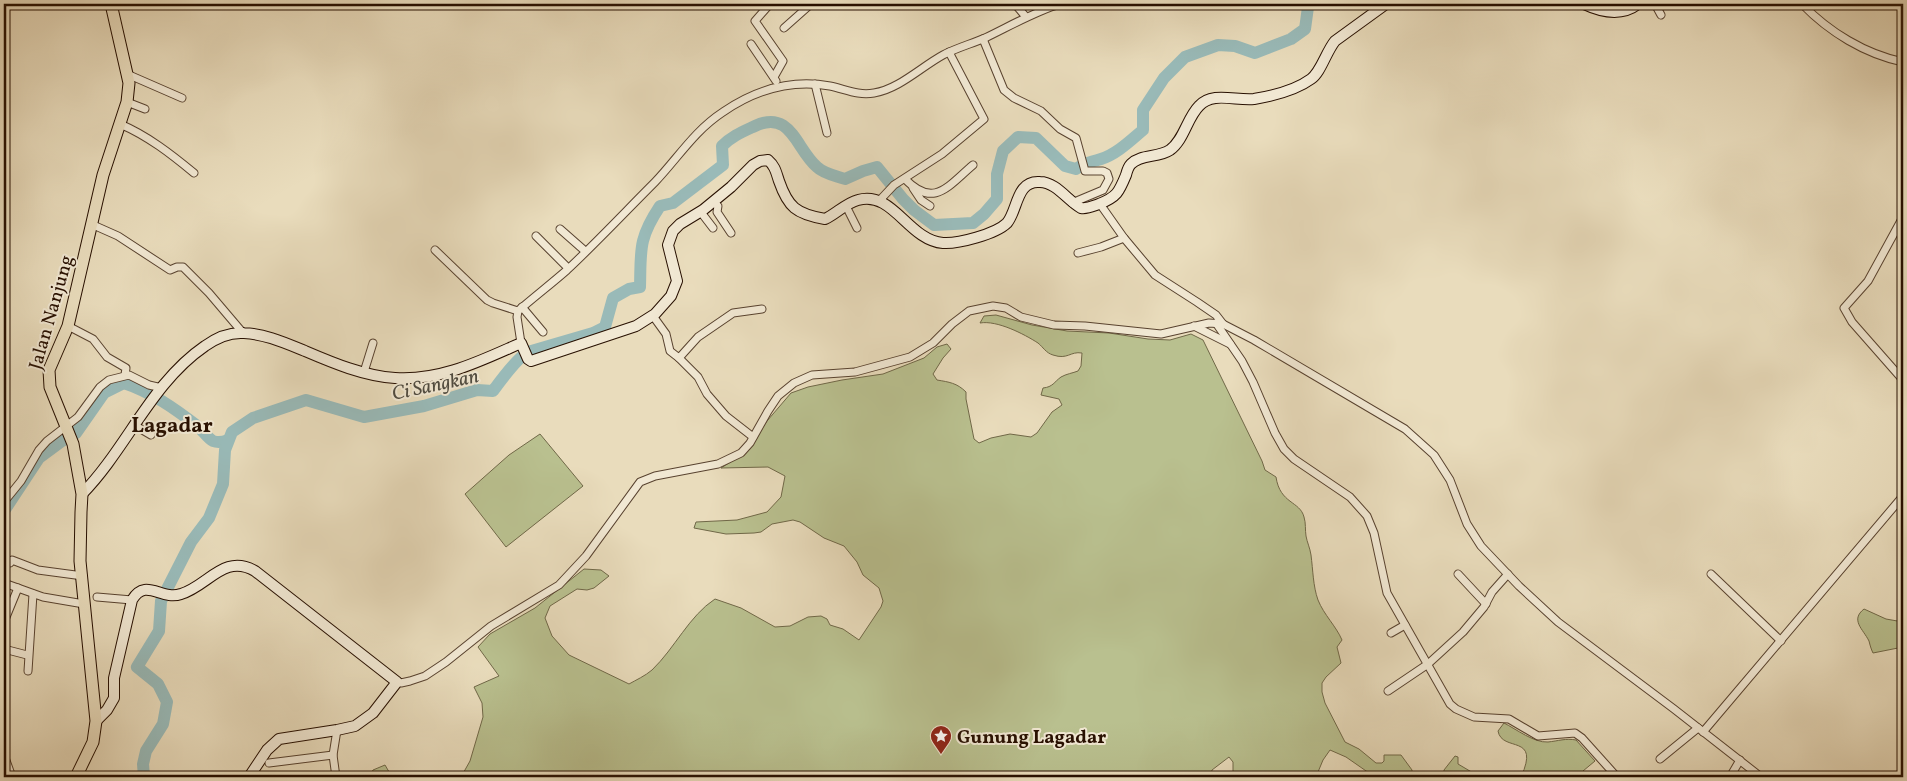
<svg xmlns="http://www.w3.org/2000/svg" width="1907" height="781" viewBox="0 0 1907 781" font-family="Vollkorn,serif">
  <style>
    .green { fill: #b9c08f; stroke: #706848 }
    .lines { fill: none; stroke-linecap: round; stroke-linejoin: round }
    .river { stroke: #99bab8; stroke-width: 12 }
    .street-casing { stroke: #58422f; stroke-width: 9 }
    .secondary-casing { stroke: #270f00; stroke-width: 12 }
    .primary-casing { stroke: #270f00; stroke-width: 13 }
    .street { stroke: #f1e8d3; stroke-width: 7 }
    .secondary { stroke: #f1e8d3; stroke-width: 10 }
    .primary { stroke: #e9dcbc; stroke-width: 11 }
    .labels { text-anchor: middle; stroke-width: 4; stroke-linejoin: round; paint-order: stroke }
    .street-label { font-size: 19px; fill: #270f00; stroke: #f1e8d3 }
    .poi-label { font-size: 19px; font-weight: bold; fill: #270f00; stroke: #f1e8d3; text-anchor: start }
    .water-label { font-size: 20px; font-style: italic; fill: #4f4b40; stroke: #f1e8d3 }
    .quarter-label { font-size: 21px; font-weight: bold; fill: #270f00; stroke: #f1e8d3 }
  </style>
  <rect width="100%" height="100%" fill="#e9dcbc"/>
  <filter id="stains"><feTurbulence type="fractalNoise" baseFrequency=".004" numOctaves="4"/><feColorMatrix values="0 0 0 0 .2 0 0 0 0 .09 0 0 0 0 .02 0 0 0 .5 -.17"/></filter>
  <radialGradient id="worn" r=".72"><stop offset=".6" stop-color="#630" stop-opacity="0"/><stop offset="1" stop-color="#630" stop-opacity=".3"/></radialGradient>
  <g class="green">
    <path d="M996,315L1032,325L1067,331L1109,333L1148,339L1170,340L1191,334L1203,340L1262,461L1265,470L1276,477C1280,504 1300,501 1304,517C1306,523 1305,530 1306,536C1307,542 1310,548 1311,555C1313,570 1313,586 1318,600C1324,615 1336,626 1342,640L1337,647L1341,663L1326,677L1322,683V692L1325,703L1345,742L1359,749L1376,763H1382L1384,761V755H1401L1412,770V777H1384L1369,773L1346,757L1330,750L1323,760L1318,772L1304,777H1233V762L1229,757L1212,770L1211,777H461L470,761L483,717L482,703L474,687L499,676L478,647L490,634L535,608L584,569L601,570L609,576L594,588L587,590L577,589L550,606L545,618L552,636L569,655L629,684C636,680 645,676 652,670C675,648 689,616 715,599L741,608L775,627L790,626L808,617L821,616L827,619L830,625L843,629L859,640L881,607L883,601L879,588L863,575L857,562L844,546L824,538L800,522L793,520L772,524L761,532L754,533L726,534L694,528L696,522L737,520L767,512L781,497L785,476L768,467L721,468L745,453L767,421L791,393L808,387L842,380L883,374L924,358L937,347L947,344L951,349L943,358L933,374L937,380C949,382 957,383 966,392V399L974,439L979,443L991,438L1010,434L1031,437L1037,433L1052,412L1062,405L1059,399L1041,395L1043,388C1053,387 1054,382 1061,377C1066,374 1073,373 1078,371L1081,366L1082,353C1070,351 1068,360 1053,355C1046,353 1043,347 1038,343C1024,334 997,320 980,323L984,316Z"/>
    <path d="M540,434L583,486L506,547L465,494L509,455Z"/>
    <path d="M1864,609L1886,619L1903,622V647L1873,653C1871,649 1870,645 1869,641C1863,629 1850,620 1864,609Z"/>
    <path d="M1504,723C1516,729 1534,743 1548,742C1558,741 1566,738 1576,740L1595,761L1583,771L1579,777H1521C1541,733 1502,753 1498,731Z"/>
    <path d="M1455,756L1458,757V764L1480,777H1444V770Z"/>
    <path d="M385,765L392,777H369L373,770Z"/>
  </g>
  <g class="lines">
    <g class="river">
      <path d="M4,511L39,458L62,441L76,433L104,393L124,383C151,392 174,408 196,425C202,429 207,438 213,441C218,443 223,442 228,440"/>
      <path d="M144,777L143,764L146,751L163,724L167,702L158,684L137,667L159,631L161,601L191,542L209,518L223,484L225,450L232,432L253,418L306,400L364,417L424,406L477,390L493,391C501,380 517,358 528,352L593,333L605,327L613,298L629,289L640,287C641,250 638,239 660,206L673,203L723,165L722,146C732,136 742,132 755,126C791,109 796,149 817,167C824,174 837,176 845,179L863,171L877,167L903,199L914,210L934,225L973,223L984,214L997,199V174L1003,151L1018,137L1036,138L1065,166L1076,169C1087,161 1089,163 1101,159C1117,154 1131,140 1143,130V110L1164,78L1185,57L1218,45L1235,46L1255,53L1291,39L1305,29L1308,7L1310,4"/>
    </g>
    <g class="street-casing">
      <g id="street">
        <path d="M770,4L755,21L783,61L774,77"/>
        <path d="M1015,4L1026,17"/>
        <path d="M1655,4L1661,15"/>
        <path d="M1802,4C1829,32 1865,54 1903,62"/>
        <path d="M784,28L811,4"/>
        <path d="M983,39L1004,90L1014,98L1041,111L1060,129L1076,138L1085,171H1103L1107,173L1109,179L1103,190L1072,203"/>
        <path d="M751,44L776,81"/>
        <path d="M127,74L182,98"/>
        <path d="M815,84L827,133"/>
        <path d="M127,102L145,109"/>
        <path d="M120,124C148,136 171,154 194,173"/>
        <path d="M905,179C934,209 948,186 973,165"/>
        <path d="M913,188L921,200L930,206"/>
        <path d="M879,201L894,185L942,154L984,119L949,52"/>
        <path d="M713,202L718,206L717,212L731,233"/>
        <path d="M1100,204L1124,238L1155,275L1197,302L1216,315L1223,324"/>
        <path d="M846,206L857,228"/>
        <path d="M700,211L713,228"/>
        <path d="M1903,217L1868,281L1844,308L1852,322L1903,380"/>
        <path d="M91,224L118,236L170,270L177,267H183L209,293L243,333"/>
        <path d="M560,229L585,251"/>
        <path d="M536,236L568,268"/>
        <path d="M435,250L487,300L493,303L518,311"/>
        <path d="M1078,253L1101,247L1124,238"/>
        <path d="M522,307L543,332"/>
        <path d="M653,316L666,334L670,351L679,358L698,337L733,313L762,309"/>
        <path d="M1216,323L1242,361L1253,382L1275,433L1284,449L1294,459L1350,497L1367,516L1374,533L1387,593L1450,704L1456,709L1474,717L1509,719L1538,736L1575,733L1582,738L1617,777"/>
        <path d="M68,326L93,339L107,357L126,368L125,375"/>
        <path d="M1194,326L1230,344"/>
        <path d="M521,343L517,317L518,311C534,297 551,284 567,270C597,242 626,211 655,182C678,158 694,131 723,112C755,90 791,79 830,86C845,89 858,96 874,93C899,89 921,67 943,55C956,48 971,44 985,38C1010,26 1034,12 1060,4"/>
        <path d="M679,358L698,377L707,394L726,416L753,437"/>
        <path d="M364,372L373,343"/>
        <path d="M134,425L151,435"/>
        <path d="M4,502L21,481L39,450L47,441L78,417L100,387L109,380L129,375L149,385L162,388"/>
        <path d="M4,562L10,563L12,560L38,570L83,576"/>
        <path d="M1458,574L1486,604"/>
        <path d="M1711,574L1781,641"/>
        <path d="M4,583L43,597L84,604"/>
        <path d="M97,597L132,600"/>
        <path d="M4,622L18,588"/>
        <path d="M1391,633L1405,625"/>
        <path d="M4,649L27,655"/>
        <path d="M28,671L33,594"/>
        <path d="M397,682L401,683L410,681L425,676L446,662L491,626L559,585L586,556L640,482L655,476L718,464L741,453L750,443L768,411L778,396L794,383L812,375L855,372L910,357L933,343L952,324L969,311L993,306L1006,308L1021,317L1054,325L1085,326L1161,334L1209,323L1223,324L1254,340L1405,429L1434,455L1450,480L1467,524L1481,546L1519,586L1558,622L1674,709L1761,777"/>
        <path d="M1388,691L1428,664L1463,632L1484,607L1492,592L1508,574"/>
        <path d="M1703,732L1903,496"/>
        <path d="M4,755L12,777"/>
        <path d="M1660,759L1698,728"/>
        <path d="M269,763L333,755"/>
        <path d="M336,777L333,755L337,730"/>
        <path d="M1730,777L1740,760"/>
      </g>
    </g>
    <g class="secondary-casing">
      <g id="secondary">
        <path d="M1584,4C1601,12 1621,17 1638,4"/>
        <path d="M82,494C127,448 151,383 205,346C216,338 230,332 244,333C265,334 285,343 305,351C333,363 364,376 395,378C441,381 480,361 521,343L528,359L531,361L636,326L655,314L671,296L677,281L668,245L673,231L680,224L703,210L731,187L753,165L760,161L768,160C775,166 776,172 779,181C788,207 796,214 825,219C836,214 846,203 858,200C893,190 908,240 943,243C958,244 996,234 1007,223C1018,210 1016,180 1040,182C1056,182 1068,201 1081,208C1088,209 1093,206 1099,204C1117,197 1119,192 1126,175C1127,171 1128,167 1131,164C1141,154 1158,158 1170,150C1184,140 1187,118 1199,106C1212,91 1236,101 1254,99C1272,96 1296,90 1311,79C1321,72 1326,52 1335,41L1386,4"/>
        <path d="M96,721L107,710L114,698V678L132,600C146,577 161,601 181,594C208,586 224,553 255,571L397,682L373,713L355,726L337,730L279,739L267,750L249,777"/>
      </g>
    </g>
    <g class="primary-casing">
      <path id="primary" d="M76,777L93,742L96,721L80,561L81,512L82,494L73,444L50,387L49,370L68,326L103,175L127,102L129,83L127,74L111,4"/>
    </g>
    <use href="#street" class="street"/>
    <use href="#secondary" class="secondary"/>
    <use href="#primary" class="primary"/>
  </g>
  <defs>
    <g id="sight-pin" transform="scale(1.125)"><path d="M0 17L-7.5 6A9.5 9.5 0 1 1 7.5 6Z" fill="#8f2418" stroke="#f1e8d3"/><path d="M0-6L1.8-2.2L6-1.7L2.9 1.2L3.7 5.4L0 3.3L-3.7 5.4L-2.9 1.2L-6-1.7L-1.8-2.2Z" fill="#fff"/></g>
  </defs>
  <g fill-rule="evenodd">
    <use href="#sight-pin" x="941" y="736"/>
  </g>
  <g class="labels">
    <g class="street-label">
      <text transform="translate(50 312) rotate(-74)" y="7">Jalan Nanjung</text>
    </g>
    <g class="poi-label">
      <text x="957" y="743">Gunung Lagadar</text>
    </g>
    <g class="water-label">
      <text transform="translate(435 384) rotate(-12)" y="7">Ci Sangkan</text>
    </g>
    <g class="quarter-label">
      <text x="172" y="432">Lagadar</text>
    </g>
  </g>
  <rect width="1907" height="781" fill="none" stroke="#e9dcbc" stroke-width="20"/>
  <rect x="5" y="5" width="1897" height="771" fill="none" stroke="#270f00" stroke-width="2.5"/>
  <rect x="10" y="10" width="1887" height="761" fill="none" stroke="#270f00"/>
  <rect width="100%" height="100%" filter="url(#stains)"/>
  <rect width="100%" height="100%" fill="url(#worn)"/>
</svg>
